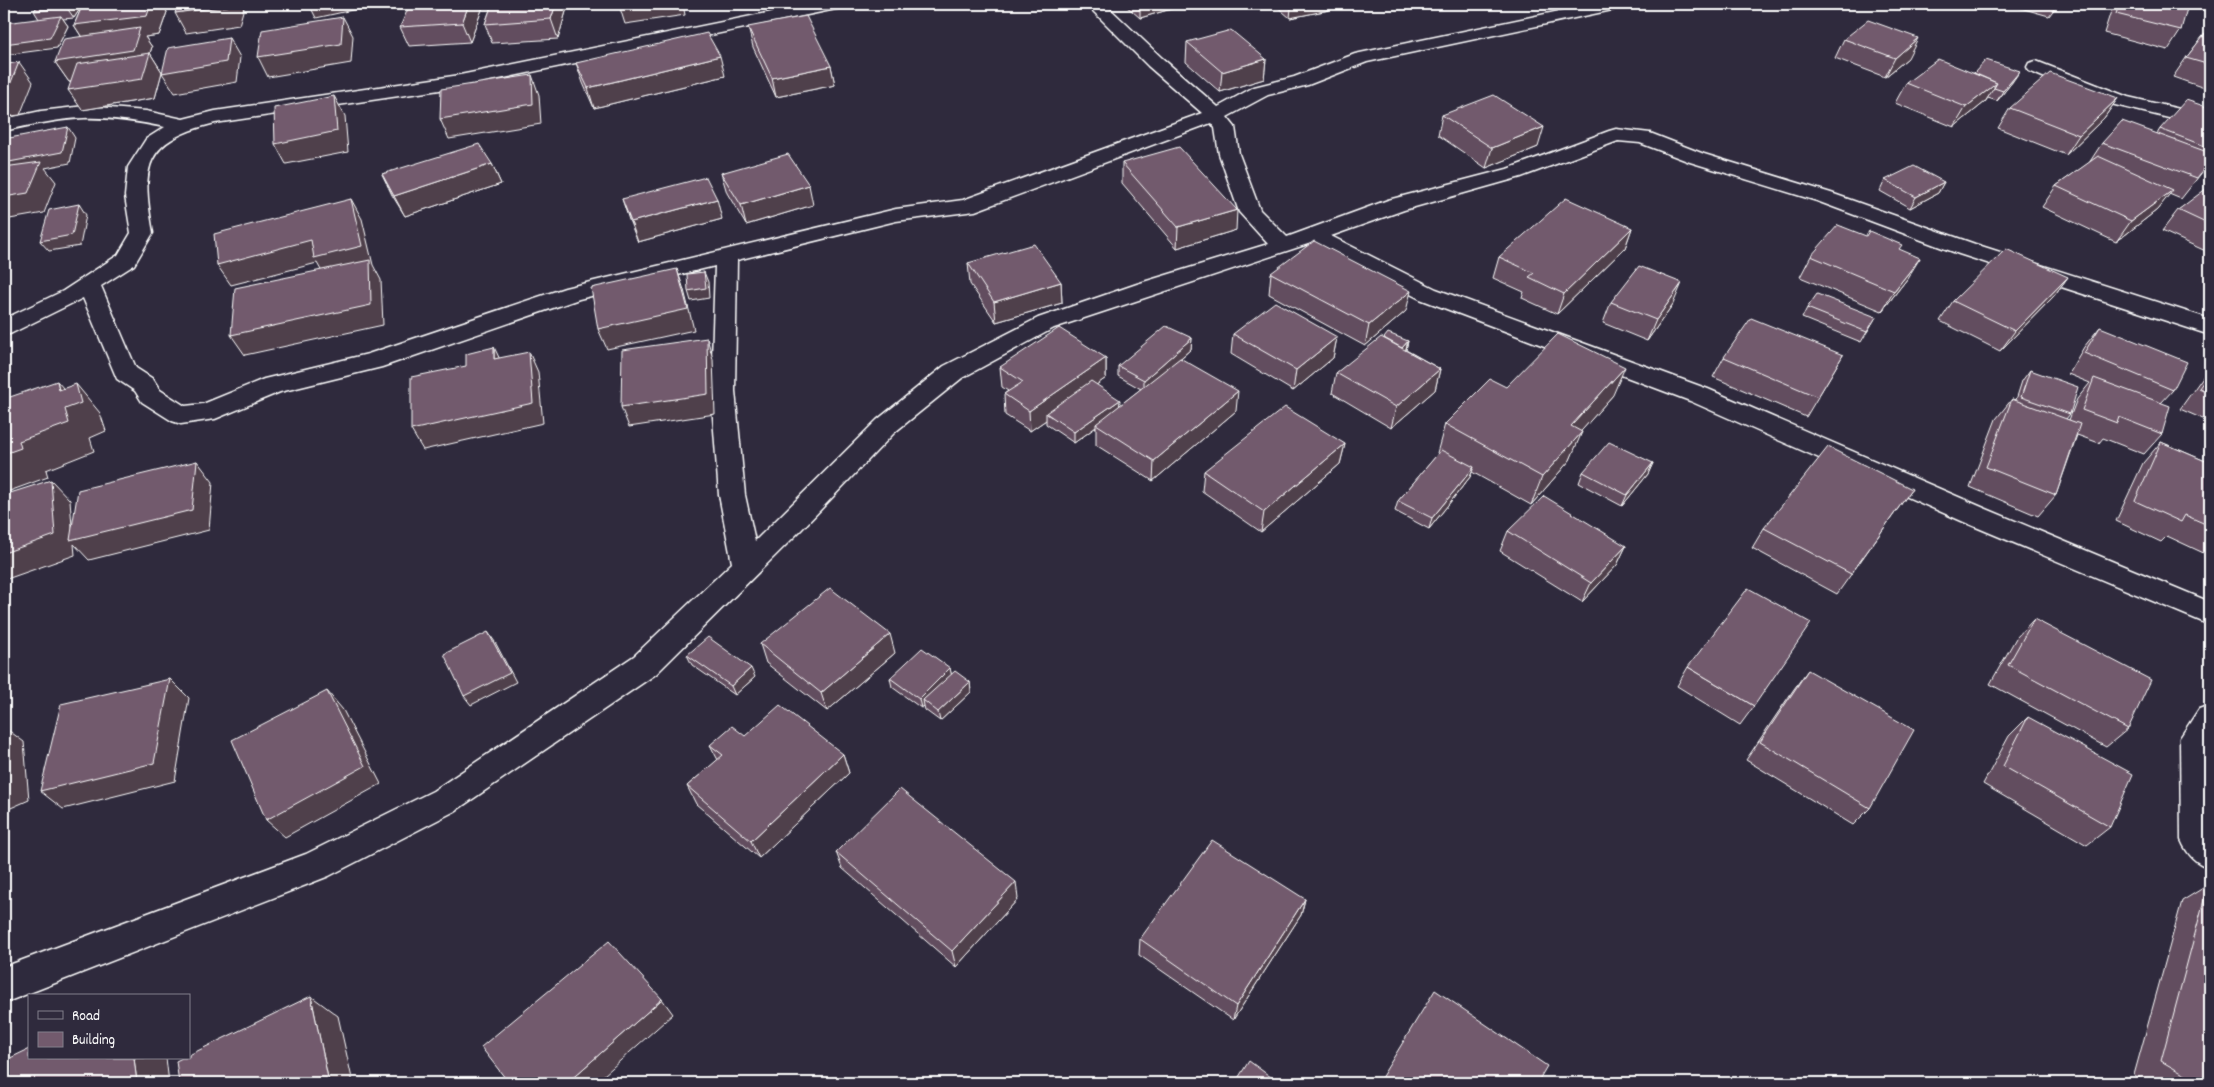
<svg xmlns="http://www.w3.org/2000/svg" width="2214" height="1087" viewBox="0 0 2214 1087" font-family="Dekko,sans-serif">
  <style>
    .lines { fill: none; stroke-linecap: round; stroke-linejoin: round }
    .street-casing { stroke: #fff; stroke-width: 3 }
    .street { fill: #2f2a3d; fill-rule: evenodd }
    .wall { fill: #624d5e; stroke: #fff }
    .shaded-wall { fill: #503f4c; stroke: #fff }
    .building { fill: #725a6d; stroke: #fff }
  </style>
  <rect width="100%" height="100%" fill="#2f2a3d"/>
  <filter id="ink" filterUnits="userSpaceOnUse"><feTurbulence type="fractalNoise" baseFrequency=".02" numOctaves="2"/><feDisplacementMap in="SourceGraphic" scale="10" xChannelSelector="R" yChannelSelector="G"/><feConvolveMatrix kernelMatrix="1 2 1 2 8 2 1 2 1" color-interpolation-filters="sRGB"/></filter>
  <g filter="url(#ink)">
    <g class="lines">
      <g class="street-casing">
        <g id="street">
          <path d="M811,4H845L842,8L836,9L460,87L215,123C143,141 141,166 153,233L134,265L101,286L136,368L153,379L160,390L185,406L203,404L264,379L368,354L565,288L896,209L963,200L1202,113L1148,66L1086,4H1105L1162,58L1218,107L1254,87L1294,77L1355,54L1593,4H1626L1623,8L1617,9L1367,62L1308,85L1268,95L1227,117L1235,127L1239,154L1260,210L1287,237L1388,200L1507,169L1609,131L1616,129L1650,133L1704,154L1831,193L1975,244L2210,319V335L1959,254L1817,201L1690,162L1640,143L1618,141L1521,177L1404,210L1331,236L1436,289L1708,389L1984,508L2210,602V625L1964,522L1690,401L1420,299L1311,243L1054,328L962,378L895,432L801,530L656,674L455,811L329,876L4,1003V967L306,854L433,791L634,656L732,563L719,495L711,391L715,266L579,299L382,367L280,392L215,419L181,424L172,421L142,402L135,391L117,379L83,298L12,333L4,336V319L63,291L118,255L131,233L125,196L128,167L146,139L165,127C140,122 111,117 84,118C57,119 30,125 4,131V119L41,111L85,106L146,111L183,119L215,111L460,75ZM1211,123L1215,128L1219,154L1239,212L1268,244L1137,284L1038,318L944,366L877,420L755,541L745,495L735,391L737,260L896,221L975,211Z"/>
          <path d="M2036,61L2128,97L2210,116V128L2115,105L2085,95L2029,71L2027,67L2029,63Z"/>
          <path d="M2210,705V868C2195,863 2187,854 2181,840L2180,738L2199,709Z"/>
        </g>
      </g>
      <use href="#street" class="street"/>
    </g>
    <g class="wall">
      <path d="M39,4H167L166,6H163L167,12L159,35L145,37L152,47L150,53L162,72L155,98L82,110L71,82H69L55,62L81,36L74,25L83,4L74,18L63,19L68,26L57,48L34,11Z"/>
      <path d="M484,4L470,42L409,46L400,27Z"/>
      <path d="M492,4H566L567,8L558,39L492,43L485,24Z"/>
      <path d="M1124,4H1178V7L1140,18Z"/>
      <path d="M1274,4H1330L1329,10L1290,18Z"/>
      <path d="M2006,4H2058L2049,16Z"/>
      <path d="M2115,4H2185L2181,30L2168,50L2104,33L2112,8Z"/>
      <path d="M748,27L831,66L835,85L776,97L753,47Z"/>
      <path d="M2210,27V90L2173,77L2186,58Z"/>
      <path d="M1844,39L1908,58L1885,77L1835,58Z"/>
      <path d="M1187,42L1266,59L1264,79L1220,92L1186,62Z"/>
      <path d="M576,63L725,76L594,108L583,83Z"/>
      <path d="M1974,73L2013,81L1997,101L1988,98L1985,102L1954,127L1895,103L1906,83Z"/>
      <path d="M2118,98L2104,118L2066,155L1998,128L2010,108Z"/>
      <path d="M2210,108V167L2206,172L2203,171L2181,199L2169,194L2157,210L2116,242L2042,207L2056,186L2089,163L2102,143L2157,134L2160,129Z"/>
      <path d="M1442,115L1538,147L1486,168L1438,135Z"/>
      <path d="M1122,163L1236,230L1177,248L1122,183Z"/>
      <path d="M492,164L501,184L405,216L392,195L382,174Z"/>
      <path d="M721,173L813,205L746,225L727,193Z"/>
      <path d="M1885,180L1944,182L1938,193L1910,208L1880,191Z"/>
      <path d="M2210,189V253L2162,231L2178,210Z"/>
      <path d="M622,199L722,219L638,242L629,220Z"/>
      <path d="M1632,228L1625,248L1557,314L1522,298L1524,292L1493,278L1499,257Z"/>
      <path d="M1900,250L1907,279L1882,311L1800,277L1811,256Z"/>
      <path d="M968,263L1061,282L1062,303L996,322L970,284Z"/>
      <path d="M1271,273L1406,311L1365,346L1269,294Z"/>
      <path d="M2068,277L2053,297L2000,351L1940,321L1953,301Z"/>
      <path d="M1611,302L1673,304L1647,341L1603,323Z"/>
      <path d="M1807,308L1876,317L1861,342L1802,318Z"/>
      <path d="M2100,327L2173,390L2161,403L2162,434L2144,454L2103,438L2099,443L2077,435L2056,495L2038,516L1970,487L1996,419L2012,399L2016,400L2022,381L2030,370L2070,414L2066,419L2069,420L2077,399L2090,383L2068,374L2084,347Z"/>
      <path d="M1233,334L1337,337L1333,358L1293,391L1231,354Z"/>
      <path d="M1192,338L1191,349L1181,358L1236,411L1153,481L1096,445V427L1074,443L1046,424V420L1030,431L1005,415L1004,394L1008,391L1002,387L1000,367L1106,358V378L1096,385L1119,406L1141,389L1118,376V366Z"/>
      <path d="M1384,338L1408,341L1406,350L1440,369L1435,390L1391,428L1332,393L1336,373Z"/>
      <path d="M1843,355L1806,417L1713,377L1724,357Z"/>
      <path d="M2210,367V422L2180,409Z"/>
      <path d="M1506,387L1613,395L1581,431L1570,460L1531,505L1472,472L1470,477L1429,529L1395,511L1398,501L1438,454L1437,453L1445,424Z"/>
      <path d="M2161,442L2210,463V556L2167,536L2161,542L2116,521L2143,463Z"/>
      <path d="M1345,444L1340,464L1261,532L1202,491L1204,471Z"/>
      <path d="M1653,463L1648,474L1622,506L1579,483L1583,472Z"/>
      <path d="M1912,489L1837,594L1752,548L1764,528Z"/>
      <path d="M1508,531L1626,546L1617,565L1582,602L1500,551Z"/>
      <path d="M2034,619L2128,729L2106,747L1990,684L2016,638Z"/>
      <path d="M760,644L895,653L827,711L766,663Z"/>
      <path d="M687,655L755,677L735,695L692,665Z"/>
      <path d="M1688,667L1754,706L1740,725L1677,686Z"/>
      <path d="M950,668L951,674L970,682L971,692L940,721L925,710L924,706L921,708L892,687L890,678Z"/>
      <path d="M1808,670L1870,808L1853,825L1746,760L1794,689Z"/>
      <path d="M2028,717L2110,827L2087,845L1983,784L2009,736Z"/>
      <path d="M745,736L843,754L849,773L759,858L696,804L687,786L718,760L710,745Z"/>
      <path d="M836,852L1018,899L956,967L842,868Z"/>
      <path d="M2208,885L2210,1083H2149L2134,1075L2182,901Z"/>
      <path d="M1305,899L1301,915L1233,1020L1139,955L1140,939Z"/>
    </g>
    <g class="shaded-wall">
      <path d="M4,4H9L4,10Z"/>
      <path d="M70,4H83L74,18L67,8Z"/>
      <path d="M92,4H167L166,6H163L167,12L159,35L145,37L152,47L150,53L162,72L155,98L82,110L68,90L145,70L69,82L55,62L87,45L74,25Z"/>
      <path d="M229,4H245L239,25L186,33L175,13Z"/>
      <path d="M330,4H375V5L316,18L311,8Z"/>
      <path d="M469,4H484L470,42L462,23Z"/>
      <path d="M556,4H566L567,8L558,39L551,19Z"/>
      <path d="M628,4H683L685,15L625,24L619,5Z"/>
      <path d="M1154,4H1178V7L1140,18V8Z"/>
      <path d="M1313,4H1330L1329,10L1290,18L1291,8Z"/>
      <path d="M61,16L68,26L57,48L4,55V44Z"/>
      <path d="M343,17L353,36L351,63L268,77L258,57Z"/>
      <path d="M229,38L240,57L237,82L175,93L162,73Z"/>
      <path d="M1918,38L1908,58L1885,77L1895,58Z"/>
      <path d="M720,56L725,76L594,108L588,88Z"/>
      <path d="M1266,59L1264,79L1220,92L1222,72Z"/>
      <path d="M19,62L33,82L20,115L4,117V95Z"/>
      <path d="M831,66L835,85L776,97L772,78Z"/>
      <path d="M2020,71L2013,81L1997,101L2003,91Z"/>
      <path d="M532,75L539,95L541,124L449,139L440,119Z"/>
      <path d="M1997,83L1985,102L1954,127L1966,107Z"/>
      <path d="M334,96L345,116L348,152L286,164L275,144Z"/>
      <path d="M2118,98L2104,118L2066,155L2079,135Z"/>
      <path d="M68,127L75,138L70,163L45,168L56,182L44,213L4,220V163Z"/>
      <path d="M1544,127L1538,147L1486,168L1492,148Z"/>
      <path d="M492,164L501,184L405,216L394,196Z"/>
      <path d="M1944,182L1938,193L1910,208L1916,197Z"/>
      <path d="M809,185L813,205L746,225L741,205Z"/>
      <path d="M2173,190L2157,210L2116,242L2131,221Z"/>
      <path d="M351,199L362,219L373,265L381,280L383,325L245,355L231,335L326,279L317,263L231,285L217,265Z"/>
      <path d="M717,199L722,219L638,242L631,222Z"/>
      <path d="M79,204L86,215L80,246L49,251L40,241Z"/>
      <path d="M1237,210L1236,230L1177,248L1178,227Z"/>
      <path d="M1632,228L1625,248L1557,314L1564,294Z"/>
      <path d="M1920,258L1907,279L1882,311L1894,291Z"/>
      <path d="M677,269L684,290L694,330L607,349L598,329Z"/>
      <path d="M704,272L708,282L709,298L691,301L688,291Z"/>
      <path d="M2068,277L2053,297L2000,351L2015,331Z"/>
      <path d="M1061,282L1062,303L996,322L994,302Z"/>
      <path d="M1682,283L1673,304L1647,341L1656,320Z"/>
      <path d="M1411,291L1406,311L1365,346L1369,325Z"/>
      <path d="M1337,337L1333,358L1293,391L1296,370Z"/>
      <path d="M707,338L713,359L715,414L629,427L621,407Z"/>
      <path d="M1192,338L1191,349L1144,390V380Z"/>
      <path d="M1408,341L1405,352L1398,353Z"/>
      <path d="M494,347L504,368L494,359Z"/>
      <path d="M529,352L538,372L543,423L423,450L411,430Z"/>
      <path d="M1106,358V378L1051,417L1046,413V420L1030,431L1029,411Z"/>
      <path d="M1625,367L1613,395L1560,455L1571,426Z"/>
      <path d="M1440,369L1435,390L1391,428L1396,407Z"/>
      <path d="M57,381L77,404L76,384L100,413L106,431L90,438L94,451L46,470L48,477L4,493V454L19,441L59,390Z"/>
      <path d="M1238,391L1236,411L1153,481L1154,461Z"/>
      <path d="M1120,400L1119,411L1096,424V427L1074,443V432Z"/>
      <path d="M1582,432L1570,460L1531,505L1542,477Z"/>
      <path d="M1345,444L1340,464L1261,532L1264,512Z"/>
      <path d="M197,461L213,482L209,530L89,560L74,544L75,555L4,580V553L51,480L70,500L73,539Z"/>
      <path d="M1653,463L1648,474L1622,506L1627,495Z"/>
      <path d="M1474,467L1470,477L1429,529L1432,518Z"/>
      <path d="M1626,546L1617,565L1582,602L1591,583Z"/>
      <path d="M488,632L495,642L516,682L471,705L464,696Z"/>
      <path d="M890,634L895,653L827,711L821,693Z"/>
      <path d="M751,668L755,677L735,695L731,686Z"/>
      <path d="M950,668L952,677L923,700L924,706L921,708L919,699Z"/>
      <path d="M170,679L189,698L175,781L63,809L40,791Z"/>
      <path d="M970,682L971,692L940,721L938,712Z"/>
      <path d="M327,691L343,710L381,784L285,837L266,820Z"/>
      <path d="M4,727L24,742L29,800L4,811Z"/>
      <path d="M843,754L849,773L759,858L751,841Z"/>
      <path d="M1016,882L1018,899L956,967L952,951Z"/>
      <path d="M1305,899L1301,915L1233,1020L1236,1006Z"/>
      <path d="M311,996L338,1016L353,1083H329Z"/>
      <path d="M662,999L673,1014L595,1083H567Z"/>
      <path d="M134,1058H166L169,1083H137Z"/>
    </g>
    <g class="building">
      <path d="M39,4H70L67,8L34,11Z"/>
      <path d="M83,4H151L147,16L74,25Z"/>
      <path d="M178,4H229L228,6L175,13Z"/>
      <path d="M310,4H330L311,8Z"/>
      <path d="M410,4H469L462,23L400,27Z"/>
      <path d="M492,4H556L551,19L485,24Z"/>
      <path d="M1135,4H1154L1140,8Z"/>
      <path d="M1286,4H1313L1291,8Z"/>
      <path d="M2046,4H2057L2055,6Z"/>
      <path d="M2119,4H2185L2188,5L2181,30L2116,14Z"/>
      <path d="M61,16L50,38L4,44V26L5,23Z"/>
      <path d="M806,16L831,66L772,78L748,27Z"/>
      <path d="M343,17L341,44L258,57L262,30Z"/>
      <path d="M1868,20L1918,38L1895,58L1844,39Z"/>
      <path d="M2210,27V65L2186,58Z"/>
      <path d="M140,28L133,50L55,62L64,39Z"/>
      <path d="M1231,30L1266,59L1222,72L1187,42Z"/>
      <path d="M707,33L720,56L588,88L576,63Z"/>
      <path d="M229,38L226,62L162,73L168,48Z"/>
      <path d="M150,53L142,79L68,90L77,64Z"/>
      <path d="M1938,59L1997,83L1966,107L1906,83Z"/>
      <path d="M1986,60L2020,71L2003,91L1994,88L1997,83L1974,73Z"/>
      <path d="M19,62L6,95H4V65Z"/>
      <path d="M2050,73L2118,98L2079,135L2010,108Z"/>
      <path d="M532,75L533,104L440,119L441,89Z"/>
      <path d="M1494,95L1544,127L1492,148L1442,115Z"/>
      <path d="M334,96L337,131L275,144L274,108Z"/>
      <path d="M2186,100L2210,108V148L2160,129Z"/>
      <path d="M2122,121L2210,153V161L2197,178L2102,143Z"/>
      <path d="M68,127L62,152L4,163V139Z"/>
      <path d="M479,144L492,164L394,196L382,174Z"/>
      <path d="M1179,147L1237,210L1178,227L1122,163Z"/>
      <path d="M788,154L809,185L741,205L721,173Z"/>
      <path d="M2098,156L2173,190L2131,221L2056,186Z"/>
      <path d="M41,162L28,193L4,197V167Z"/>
      <path d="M1914,166L1944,182L1916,197L1885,180Z"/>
      <path d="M706,177L717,199L631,222L622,199Z"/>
      <path d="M2207,188L2210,189V225L2178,210Z"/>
      <path d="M1566,198L1632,228L1564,294L1529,277L1534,273L1499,257Z"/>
      <path d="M351,199L362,246L314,258L311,240L217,265L214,234Z"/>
      <path d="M79,204L72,235L40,241L49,210Z"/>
      <path d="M1838,225L1866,236L1869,231L1902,245L1899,249L1920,258L1894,291L1811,256Z"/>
      <path d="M1314,241L1411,291L1369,325L1271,273Z"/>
      <path d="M1034,244L1061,282L994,302L968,263Z"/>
      <path d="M2006,249L2068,277L2015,331L1953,301Z"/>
      <path d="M370,260L371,305L231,335L235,288Z"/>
      <path d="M1639,266L1682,283L1656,320L1611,302Z"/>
      <path d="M677,269L688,309L598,329L591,288Z"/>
      <path d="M704,272L706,288L688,291L687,274Z"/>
      <path d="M1817,294L1876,317L1867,332L1807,308Z"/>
      <path d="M1275,302L1337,337L1296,370L1233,334Z"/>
      <path d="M1751,318L1843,355L1818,397L1724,357Z"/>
      <path d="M1166,326L1192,338L1144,380L1118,366Z"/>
      <path d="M2100,327L2187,362L2173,390L2084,353Z"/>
      <path d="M1059,328L1106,358L1029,411L1004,394L1023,382L1000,367Z"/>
      <path d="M1388,333L1408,341L1402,348L1384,338Z"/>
      <path d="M1558,334L1625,367L1571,426L1582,432L1542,477L1445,424L1490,379L1506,387Z"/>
      <path d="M1381,337L1440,369L1396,407L1336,373Z"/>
      <path d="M707,338L708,394L621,407L622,350Z"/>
      <path d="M494,347V359L529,352L533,403L411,430V377L466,366V354Z"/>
      <path d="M1180,358L1238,391L1154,461L1096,424Z"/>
      <path d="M2030,370L2078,387L2070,414L2021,397Z"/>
      <path d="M2210,372V393L2199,388Z"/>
      <path d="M2094,378L2170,406L2162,434L2119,417L2117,423L2082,410Z"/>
      <path d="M57,381L59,390L76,384L81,403L65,409L69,423L19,441L21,448L4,454V399Z"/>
      <path d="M1091,381L1120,400L1074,432L1046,413Z"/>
      <path d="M2012,399L2080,424L2056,495L1986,467Z"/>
      <path d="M1285,407L1345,444L1264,512L1204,471Z"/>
      <path d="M1609,442L1653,463L1627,495L1583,472Z"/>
      <path d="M2161,442L2210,463V526L2185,515L2181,522L2135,501Z"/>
      <path d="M1828,447L1912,489L1851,574L1764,528Z"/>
      <path d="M1441,450L1474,467L1432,518L1398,501Z"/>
      <path d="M197,461L192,510L70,540L78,490Z"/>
      <path d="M51,480L55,535L4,553V495Z"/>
      <path d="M1544,496L1626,546L1591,583L1508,531Z"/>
      <path d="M830,588L890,634L821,693L760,644Z"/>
      <path d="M1748,588L1811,623L1754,706L1688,667Z"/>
      <path d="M2034,619L2151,680L2128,729L2008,665Z"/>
      <path d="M488,632L510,673L464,696L444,654Z"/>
      <path d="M708,637L751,668L731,686L687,655Z"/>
      <path d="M922,648L950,668L919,699L890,678Z"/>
      <path d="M1808,670L1914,730L1870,808L1760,742Z"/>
      <path d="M955,671L970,682L938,712L923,700Z"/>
      <path d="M170,679L154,763L40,791L61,704Z"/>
      <path d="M327,691L365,766L266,820L232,740Z"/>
      <path d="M780,705L843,754L751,841L687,786L723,755L710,745L732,726L745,736Z"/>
      <path d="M2028,717L2133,774L2110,827L2003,766Z"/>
      <path d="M4,764L5,783H4Z"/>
      <path d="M900,789L1016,882L952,951L836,852Z"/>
      <path d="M1212,840L1305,899L1236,1006L1140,939Z"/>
      <path d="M2208,885L2210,886V1083H2199L2161,1061Z"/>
      <path d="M609,941L662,999L567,1083H509L481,1047Z"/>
      <path d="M1435,990L1547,1066L1537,1083H1378Z"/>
      <path d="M311,996L329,1083H179L176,1061L182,1058H189V1055Z"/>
      <path d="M29,1049V1058H134L137,1083H4V1061Z"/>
      <path d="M1249,1061L1279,1083H1235Z"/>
    </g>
  </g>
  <rect width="2214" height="1087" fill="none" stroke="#2f2a3d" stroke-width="20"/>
  <rect x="10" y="10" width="2194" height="1067" fill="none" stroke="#fff" stroke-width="2" filter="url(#ink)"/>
  <rect x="28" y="994" width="162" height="65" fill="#2f2a3d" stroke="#827f8b"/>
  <rect x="38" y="1011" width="25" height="8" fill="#2f2a3d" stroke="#827f8b"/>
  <text x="72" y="1020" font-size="15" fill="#ffffff">Road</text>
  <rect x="38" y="1032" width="25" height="15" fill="#725a6d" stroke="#827f8b"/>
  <text x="72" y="1044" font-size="15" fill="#ffffff">Building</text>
</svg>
